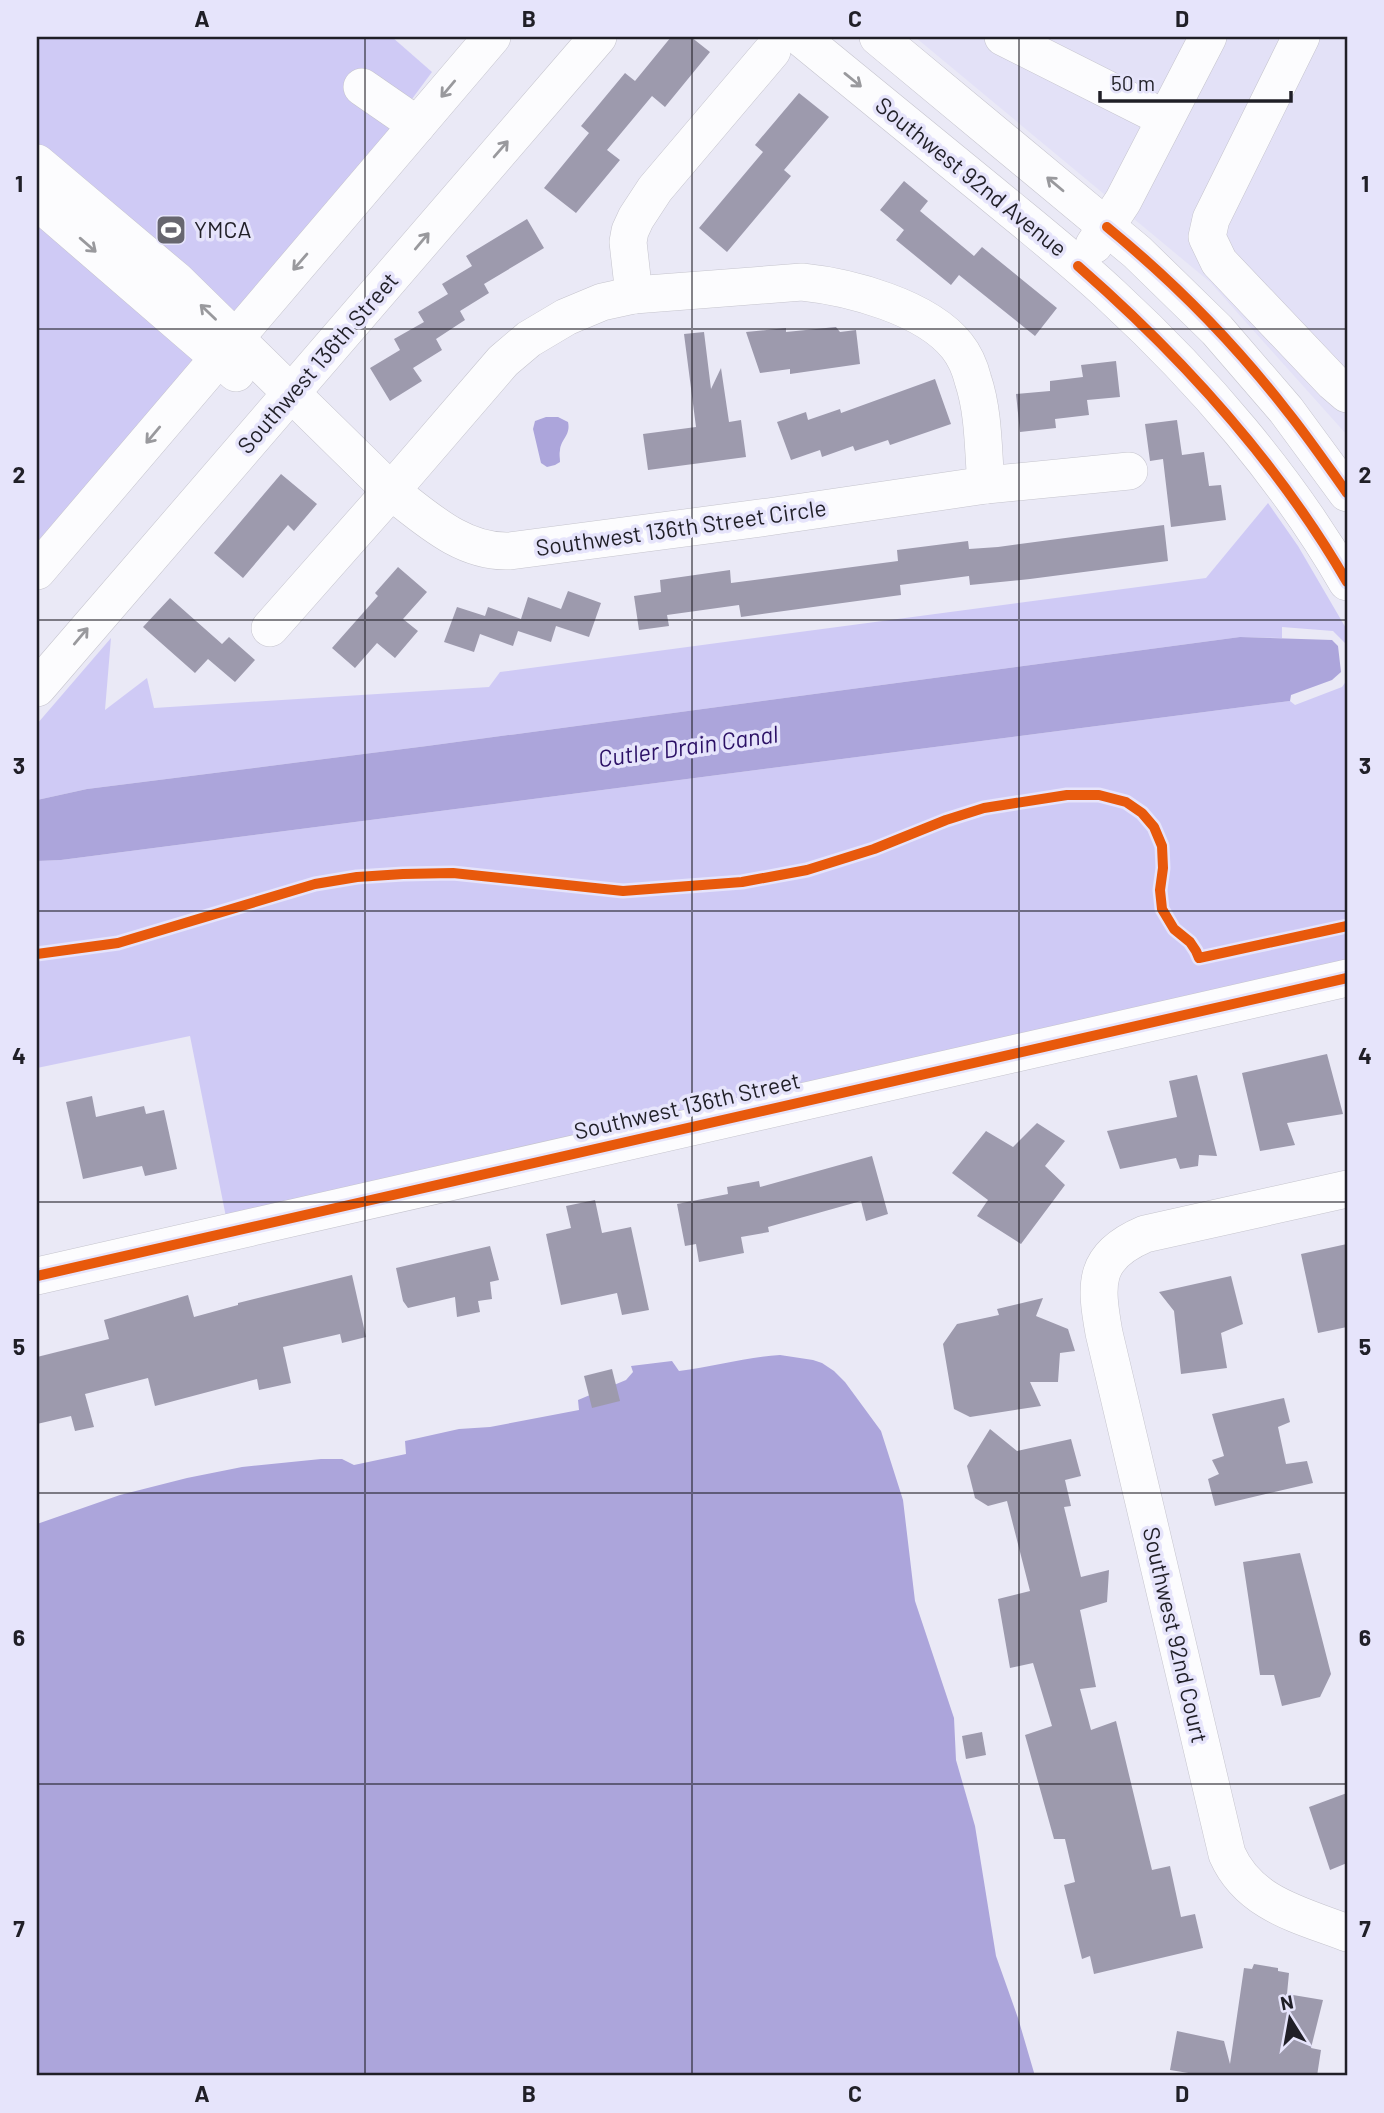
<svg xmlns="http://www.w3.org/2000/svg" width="1384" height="2113" viewBox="0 0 1384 2113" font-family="Barlow,sans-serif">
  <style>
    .built { fill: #e3e1f7 }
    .green { fill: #cfcaf5 }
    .water { fill: #aca5db }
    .building { fill: #9d9aad }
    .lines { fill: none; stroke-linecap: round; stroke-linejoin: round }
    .minor-casing { stroke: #c5c4cd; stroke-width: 38 }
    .minor { stroke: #fcfcfe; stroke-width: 37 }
    .cycleway-casing { stroke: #e6e4fb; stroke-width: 15 }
    .cycleway { stroke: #e8590c; stroke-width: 10 }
    .oneway { stroke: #99999d }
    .grid { fill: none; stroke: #201f27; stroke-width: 2; stroke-opacity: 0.55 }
    .labels { text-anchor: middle; stroke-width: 7; stroke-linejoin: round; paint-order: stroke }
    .street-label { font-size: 23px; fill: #201f27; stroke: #e6e4fb }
    .poi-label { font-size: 23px; fill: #201f27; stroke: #e6e4fb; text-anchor: start }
    .water-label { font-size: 24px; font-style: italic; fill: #2c1166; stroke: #e6e4fb }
    .neatline { fill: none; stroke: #201f27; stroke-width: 2.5 }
    .grid-label { font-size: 23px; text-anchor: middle; font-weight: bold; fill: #201f27 }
  </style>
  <rect width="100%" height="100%" fill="#eae9f6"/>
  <path class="built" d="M915,37H1347V435L1210,282Z"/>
  <g class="green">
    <path d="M37,37H392L432,72L369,157L37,542Z"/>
    <path d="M1268,503L1298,546L1347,630V656L1345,643L1333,631L1282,627V638L1240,637L427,746L87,789L37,800V724L111,638L105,710L147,678L154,708L489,687L500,672L1206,578Z"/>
    <path d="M1347,680V964L226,1217L190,1036L37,1068V861L61,860L1290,701L1295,705L1342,687Z"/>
  </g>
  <g class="water">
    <path d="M546,417H558L568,422C571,435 561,439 560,450C559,454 560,458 560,462L555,465L547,467L541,463L533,429L535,421Z"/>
    <path d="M1240,637L1332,640L1338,646L1341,672L1332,680L1291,695L1290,701L61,860L37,861V800L87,789L427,746Z"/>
    <path d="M780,1355L813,1360L822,1363L834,1371L845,1382L881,1431L903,1500L915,1601L954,1718L956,1760L975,1826L996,1956L1018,2018L1035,2076H37V1524L120,1495L187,1478L242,1467L321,1459H342L354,1465L406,1454L405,1441L459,1429L490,1427L579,1410L578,1400L626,1380L633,1372L631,1366L672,1361L679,1371C713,1367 746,1357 780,1355Z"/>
  </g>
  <g class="building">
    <path d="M671,37H691L710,52L665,107L652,96L607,150L620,160L576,213L544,188L589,133L581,126L625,73L635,81Z"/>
    <path d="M799,93L829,117L784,170L791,176L727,252L699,228L763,152L755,145Z"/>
    <path d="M904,181L928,201L920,211L974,256L982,247L1057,308L1035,336L959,275L951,285L896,240L904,230L880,210Z"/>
    <path d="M527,219L544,248L484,284L489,293L460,311L465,320L436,339L442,350L413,368L422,381L390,401L370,368L400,350L394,339L424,322L418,312L448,294L442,284L472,266L466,256Z"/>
    <path d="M836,327L840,332L856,330L860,364L790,374V369L760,373L746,332L786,328V332Z"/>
    <path d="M704,332L711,389L721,368L729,422L741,420L746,457L648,470L643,434L696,427L684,334Z"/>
    <path d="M1116,361L1120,397L1087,400L1089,415L1055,419L1056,428L1020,432L1016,394L1050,391V381L1083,377L1081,365Z"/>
    <path d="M935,379L951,424L890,445L888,440L855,451L853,446L822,457L820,450L791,460L777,422L806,412L808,420L840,409L841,413Z"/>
    <path d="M1177,420L1182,455L1204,452L1209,486L1221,485L1226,520L1171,527L1163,459L1150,461L1145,424Z"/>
    <path d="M281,474L317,504L294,531L288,525L243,578L214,553Z"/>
    <path d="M1164,525L1168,561L1030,579L970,585L969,576L900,585L901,595L741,617L739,605L667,615L669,626L639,630L634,596L661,592L660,580L730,570L731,583L898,561L897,550L968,541L969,549L998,547Z"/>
    <path d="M398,567L427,592L403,619L418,631L395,658L377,643L355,668L332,648L378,596L375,593Z"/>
    <path d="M568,591L601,603L589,637L556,626L551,642L518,631L513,646L480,634L474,652L444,642L457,607L485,616L488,607L521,619L528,597L561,609Z"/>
    <path d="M170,598L222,644L229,637L255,660L235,682L208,659L195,673L143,627Z"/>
    <path d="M1327,1054L1343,1114L1287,1123L1295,1145L1260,1151L1242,1073Z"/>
    <path d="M1197,1075L1217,1156L1199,1155L1198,1166L1180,1169L1176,1158L1120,1169L1107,1131L1177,1117L1169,1081Z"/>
    <path d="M92,1096L96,1117L144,1106L146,1114L164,1110L177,1169L145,1176L142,1166L83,1179L66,1102Z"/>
    <path d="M1037,1123L1065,1141L1045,1166L1065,1185L1021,1244L977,1216L988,1200L952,1173L986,1131L1013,1147Z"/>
    <path d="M872,1156L888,1214L866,1221L861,1201L768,1227L769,1232L741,1237L744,1253L699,1262L696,1244L685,1246L677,1204L728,1194L727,1187L759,1181L760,1187Z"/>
    <path d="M595,1200L602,1233L631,1227L649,1310L622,1315L617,1293L561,1305L546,1234L571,1228L566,1206Z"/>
    <path d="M1347,1244V1327L1318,1333L1301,1254Z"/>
    <path d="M490,1246L499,1280L490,1282L492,1299L478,1301L480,1312L457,1317L455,1297L408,1308L403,1301L396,1268Z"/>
    <path d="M352,1275L366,1337L342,1343L340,1334L283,1347L291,1383L259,1390L257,1379L155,1406L148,1378L85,1394L94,1427L75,1431L71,1416L37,1424V1357L109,1339L104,1320L188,1295L194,1317L238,1305V1303Z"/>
    <path d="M1231,1276L1243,1324L1221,1333L1227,1368L1181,1374L1174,1311L1159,1292Z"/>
    <path d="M1043,1298L1036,1316L1068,1329L1075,1351L1060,1353L1058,1382H1030L1041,1406L970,1417L954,1409L943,1344L957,1324L999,1315L997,1309Z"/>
    <path d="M612,1369L620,1401L592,1408L584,1376Z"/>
    <path d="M1284,1398L1290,1422L1278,1427L1286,1464L1307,1461L1313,1483L1215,1506L1208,1479L1219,1474L1212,1460L1224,1456L1212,1414Z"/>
    <path d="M990,1429L1017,1451L1071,1439L1081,1476L1065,1480L1071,1506L1064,1507L1081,1577L1109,1570L1107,1602L1080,1610L1096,1687L1080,1689L1091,1730L1116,1721L1152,1870L1170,1866L1181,1917L1195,1914L1203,1948L1094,1974L1090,1956L1082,1959L1064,1885L1075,1882L1065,1839H1054L1025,1735L1052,1726L1033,1663L1010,1668L998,1599L1030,1591L1007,1501L988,1506L975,1498L967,1466Z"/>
    <path d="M1300,1553L1331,1674L1320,1697L1282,1706L1274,1675H1260L1243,1562Z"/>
    <path d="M982,1732L986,1755L966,1759L962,1736Z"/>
    <path d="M1347,1793V1863L1330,1870L1309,1807Z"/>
    <path d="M1254,1964L1278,1968V1971L1289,1973L1287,1994L1323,2000L1311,2048L1321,2050L1317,2076H1207L1170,2070L1177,2031L1224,2041L1230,2064L1244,1968L1252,1969Z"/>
  </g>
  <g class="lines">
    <g class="minor-casing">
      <g id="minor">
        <path d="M800,37C864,89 928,142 992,194C1033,228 1075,261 1113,297C1202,379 1287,478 1347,582"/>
        <path d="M878,37L1137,252L1217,330L1286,410L1347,493"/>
        <path d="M1003,37L1164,118"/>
        <path d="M1301,37L1211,219L1207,237L1219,262L1333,382L1347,394"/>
        <path d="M362,87L417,125"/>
        <path d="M37,163L177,281L391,491C427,519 463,553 510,551L768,517L986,485L1129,471"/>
        <path d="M37,201L236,373"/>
        <path d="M1094,245L1123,201L1208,37"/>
        <path d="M634,295L628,242L630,231L636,218L655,189L772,51"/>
        <path d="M37,571L492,37"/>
        <path d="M270,628L391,491L503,361L529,339L566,317L602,302L634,295L802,282C850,287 926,307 957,346C965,356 970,368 973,380C984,413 983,450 986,485"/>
        <path d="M37,688L598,37"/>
        <path d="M1347,1189L1145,1234C1093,1256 1095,1283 1104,1333L1227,1854C1249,1904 1300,1915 1347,1933"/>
        <path d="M37,1276L1347,978"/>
      </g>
    </g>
    <use href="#minor" class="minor"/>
    <g class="cycleway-casing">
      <g id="cycleway">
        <path d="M1107,227C1173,281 1235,344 1287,411C1308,437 1327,465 1347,493"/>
        <path d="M1078,266C1182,357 1278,463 1347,582"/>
        <path d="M37,954L118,943L315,884L357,877L403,874L453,873L623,891L742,882L807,870L874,849L946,820L984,808L1067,795H1099L1126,802L1142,813L1154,827L1162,846L1163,868L1160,890L1162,909L1174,929L1190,942L1196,951L1199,958L1347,926"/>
        <path d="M37,1276L1347,978"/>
      </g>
    </g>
    <use href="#cycleway" class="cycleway"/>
  </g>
  <defs><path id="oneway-shaft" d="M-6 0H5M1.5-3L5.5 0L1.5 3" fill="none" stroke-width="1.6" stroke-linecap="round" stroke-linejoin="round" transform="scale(1.75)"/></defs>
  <g class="oneway">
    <use href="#oneway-shaft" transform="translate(853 80) rotate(39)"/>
    <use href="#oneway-shaft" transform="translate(448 89) rotate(130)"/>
    <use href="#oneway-shaft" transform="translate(501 149) rotate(-49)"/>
    <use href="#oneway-shaft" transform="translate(1055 184) rotate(-140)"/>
    <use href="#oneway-shaft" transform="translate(422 241) rotate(-50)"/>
    <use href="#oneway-shaft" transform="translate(88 245) rotate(41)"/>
    <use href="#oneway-shaft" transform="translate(300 262) rotate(131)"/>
    <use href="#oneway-shaft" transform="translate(208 312) rotate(-136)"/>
    <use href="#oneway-shaft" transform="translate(153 435) rotate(130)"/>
    <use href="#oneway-shaft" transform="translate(81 636) rotate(-50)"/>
  </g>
  <path class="grid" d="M365,37V2076M692,37V2076M1019,37V2076M37,329H1347M37,620H1347M37,911H1347M37,1202H1347M37,1493H1347M37,1784H1347"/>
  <defs>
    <g id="stadium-square" transform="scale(1.575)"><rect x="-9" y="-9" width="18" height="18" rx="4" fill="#67666f" stroke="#e6e4fb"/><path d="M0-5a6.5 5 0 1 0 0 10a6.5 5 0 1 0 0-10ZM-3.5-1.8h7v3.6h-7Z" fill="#fff"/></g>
  </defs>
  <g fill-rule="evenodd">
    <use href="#stadium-square" x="171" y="230"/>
  </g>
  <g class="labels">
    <g class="street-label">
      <text transform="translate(971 177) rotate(39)" y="8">Southwest 92nd Avenue</text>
      <text transform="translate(318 363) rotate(-49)" y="8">Southwest 136th Street</text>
      <text transform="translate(681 528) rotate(-8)" y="8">Southwest 136th Street Circle</text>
      <text transform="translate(687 1106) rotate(-13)" y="8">Southwest 136th Street</text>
      <text transform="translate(1175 1635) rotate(77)" y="8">Southwest 92nd Court</text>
    </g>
    <g class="poi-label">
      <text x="194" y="238">YMCA</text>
    </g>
    <g class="water-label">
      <text transform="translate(688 747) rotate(-8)" y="8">Cutler Drain Canal</text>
    </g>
  </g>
  <rect width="1384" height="2113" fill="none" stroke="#e6e4fb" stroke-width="77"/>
  <g transform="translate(1290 2019) rotate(349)" stroke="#e6e4fb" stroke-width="5" paint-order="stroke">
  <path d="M0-5L12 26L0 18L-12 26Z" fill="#201f27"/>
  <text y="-10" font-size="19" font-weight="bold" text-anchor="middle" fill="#201f27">N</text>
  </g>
  <path d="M1100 91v10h191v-10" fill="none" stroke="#201f27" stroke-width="3.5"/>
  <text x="1111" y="91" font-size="21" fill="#201f27" stroke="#e6e4fb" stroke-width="5" paint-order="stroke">50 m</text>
  <rect x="38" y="38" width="1308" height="2036" class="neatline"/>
  <g class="grid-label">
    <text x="202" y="27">A</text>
    <text x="529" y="27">B</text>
    <text x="855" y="27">C</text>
    <text x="1182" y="27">D</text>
    <text x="19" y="192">1</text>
    <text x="1365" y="192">1</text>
    <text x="19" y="483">2</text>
    <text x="1365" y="483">2</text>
    <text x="19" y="774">3</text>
    <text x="1365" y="774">3</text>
    <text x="19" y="1064">4</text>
    <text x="1365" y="1064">4</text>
    <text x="19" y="1355">5</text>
    <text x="1365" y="1355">5</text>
    <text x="19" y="1646">6</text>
    <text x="1365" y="1646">6</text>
    <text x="19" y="1937">7</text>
    <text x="1365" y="1937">7</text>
    <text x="202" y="2102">A</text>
    <text x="529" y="2102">B</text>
    <text x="855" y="2102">C</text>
    <text x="1182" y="2102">D</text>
  </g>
</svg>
